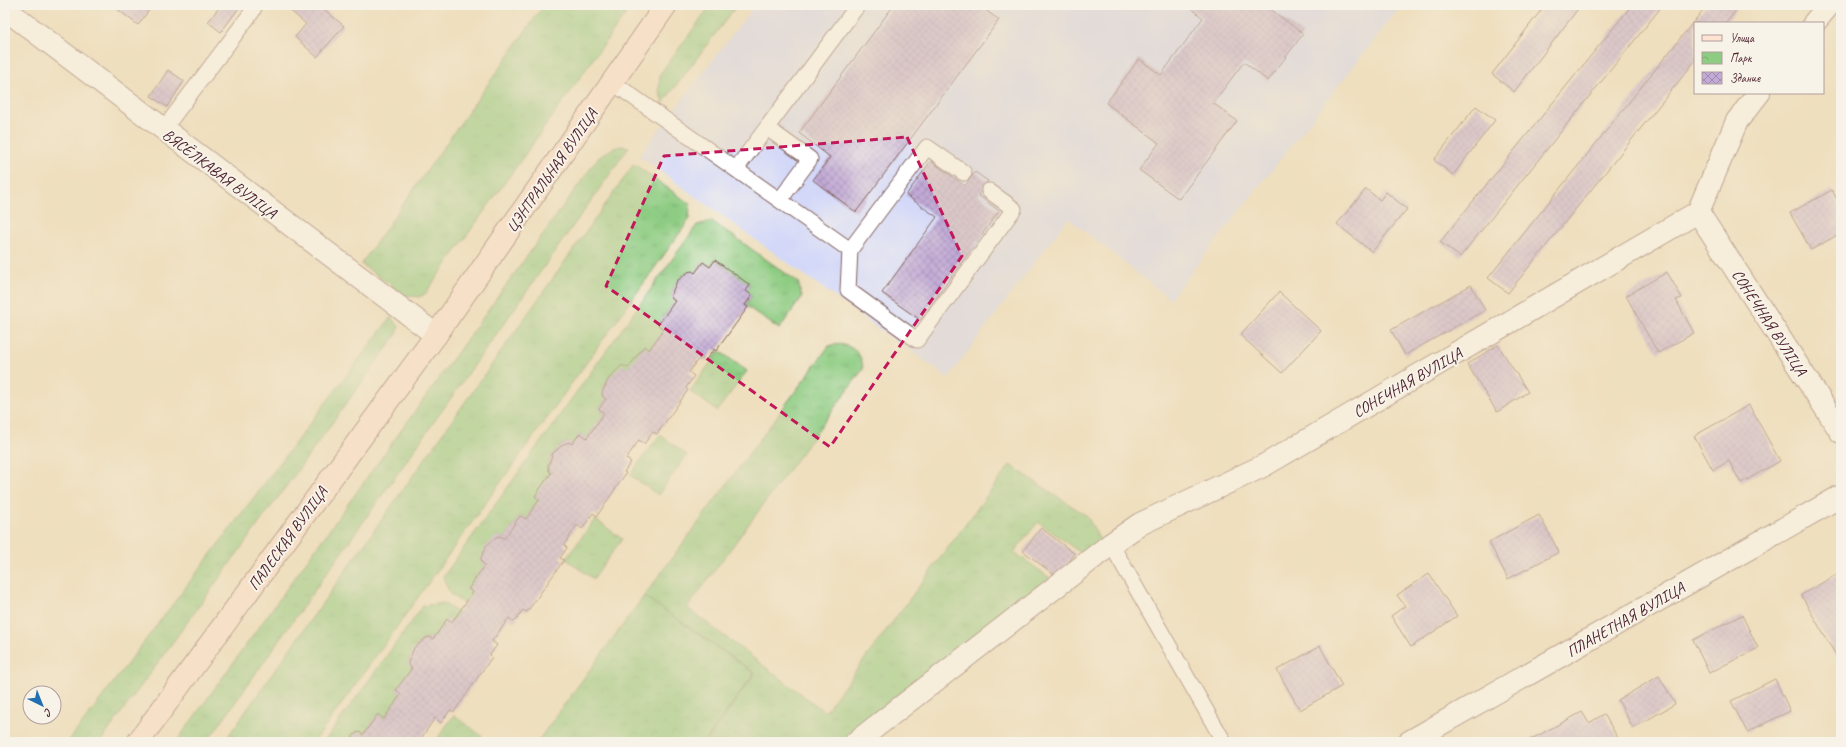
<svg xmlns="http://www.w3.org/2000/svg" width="1846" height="747" viewBox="0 0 1846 747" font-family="Caveat,sans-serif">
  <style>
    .built { fill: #d3d8f9 }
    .grass { fill: url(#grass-tufts); stroke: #6c7656 }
    .park { fill: url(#park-crowns); stroke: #6c7656 }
    .building { fill: url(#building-cross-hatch) }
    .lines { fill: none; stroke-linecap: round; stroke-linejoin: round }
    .service-casing { stroke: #83625e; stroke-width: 17 }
    .minor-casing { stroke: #83625e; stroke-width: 24 }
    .secondary-casing { stroke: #83625e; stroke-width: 24 }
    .service { stroke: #fff; stroke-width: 15 }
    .minor { stroke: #fff; stroke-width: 22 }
    .secondary { stroke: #fee3d2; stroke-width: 22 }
    .marked { fill: none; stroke: #c2185b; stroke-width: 3; stroke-dasharray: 8 5; stroke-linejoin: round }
    .labels { text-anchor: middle; stroke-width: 4; stroke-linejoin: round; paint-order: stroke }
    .street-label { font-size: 16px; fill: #4a1f2b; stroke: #f7f3e8 }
  </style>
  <defs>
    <pattern id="grass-tufts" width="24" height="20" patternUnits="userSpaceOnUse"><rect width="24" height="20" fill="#8dcc82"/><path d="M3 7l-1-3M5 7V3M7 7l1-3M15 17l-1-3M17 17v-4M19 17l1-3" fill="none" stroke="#7baf70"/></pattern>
    <pattern id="park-crowns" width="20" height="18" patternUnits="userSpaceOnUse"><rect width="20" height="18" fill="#8dcc82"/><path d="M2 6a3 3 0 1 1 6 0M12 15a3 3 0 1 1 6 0" fill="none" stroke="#7baf70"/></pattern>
    <pattern id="building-cross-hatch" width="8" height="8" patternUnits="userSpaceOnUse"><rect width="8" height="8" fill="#c2abd7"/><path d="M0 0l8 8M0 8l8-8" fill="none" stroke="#a08baf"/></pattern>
  </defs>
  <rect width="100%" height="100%" fill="#f7f3e8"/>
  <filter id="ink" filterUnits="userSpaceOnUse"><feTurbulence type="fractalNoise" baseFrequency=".025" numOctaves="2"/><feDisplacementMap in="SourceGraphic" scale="8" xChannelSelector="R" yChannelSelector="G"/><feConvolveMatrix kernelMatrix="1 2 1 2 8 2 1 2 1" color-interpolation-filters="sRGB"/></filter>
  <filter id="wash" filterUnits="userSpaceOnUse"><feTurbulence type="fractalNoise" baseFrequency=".012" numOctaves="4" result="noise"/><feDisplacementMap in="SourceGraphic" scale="16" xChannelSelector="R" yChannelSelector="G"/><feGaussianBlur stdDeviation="0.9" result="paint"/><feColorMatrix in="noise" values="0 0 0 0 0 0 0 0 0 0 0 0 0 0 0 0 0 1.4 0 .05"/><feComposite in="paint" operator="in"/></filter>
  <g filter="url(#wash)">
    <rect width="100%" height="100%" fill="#eedfbe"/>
    <path class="built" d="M755,5H1402L1170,299L1068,218L948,378L639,156Z"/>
    <g class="grass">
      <path d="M544,5H632L425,294L419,297L405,295L361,264Z"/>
      <path d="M711,5H737L663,103L659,90L660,74Z"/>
      <path d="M622,146L629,147L207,742H176L598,158L613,148Z"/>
      <path d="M634,164L690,204L689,220L314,742H224Z"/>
      <path d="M712,221L798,282L802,297L779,329L745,305L752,296L746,291L750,285L715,260L710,267L703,262L695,273L692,271C680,274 675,285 671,295L675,301L658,325L664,330L649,350L644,346L628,369L621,367L608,378L602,393L606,399L599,409L604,413L587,438L580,433L572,445L568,442C557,446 547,458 548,471L551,473L535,497L539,500L526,519L520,516L504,539L501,536L481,558L482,563L485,565L468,589L473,593L465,604L450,594L443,577L697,225Z"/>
      <path d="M391,317L399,327L397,334L100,742H68Z"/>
      <path d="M838,344C853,346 862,353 863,369L687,608L825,712L1010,465L1087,516L1101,542L1082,554L1038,522L1014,552L1050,578L838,742H706L755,673L644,596L829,346Z"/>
      <path d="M719,351L747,371L717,411L690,391Z"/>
      <path d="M660,435L687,455L658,495L630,475Z"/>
      <path d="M595,519L622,539L593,579L566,559Z"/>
      <path d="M443,603L458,613L452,622L447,619L433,639L430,637C418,639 413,652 408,662L412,668L396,690L401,694L384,718L378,714L364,734L361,732L357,733L347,742H324L423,606Z"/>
      <path d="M454,715L482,736L477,742H435Z"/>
    </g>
    <path class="park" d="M644,596L754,673L705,742H537Z"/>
    <g id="blocks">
      <g class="building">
        <path d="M112,5H153L138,25Z"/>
        <path d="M221,5H241L221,32L208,22Z"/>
        <path d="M284,5H319L344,26L317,57L295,37L306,24Z"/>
        <path d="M894,5H979L999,20L856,212L813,180L830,157L799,133Z"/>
        <path d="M1187,5H1265L1303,34L1268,81L1244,62L1213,103L1237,121L1179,199L1139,170L1159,143L1106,103L1139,59L1161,75L1203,18Z"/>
        <path d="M1545,5H1581L1514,92L1492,74Z"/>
        <path d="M1632,5H1663L1460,257L1440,242Z"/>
        <path d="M1707,5H1740L1726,23H1695V61L1508,293L1488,278Z"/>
        <path d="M168,70L184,81L167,107L151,96Z"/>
        <path d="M1476,106L1495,120L1453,175L1434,160Z"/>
        <path d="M931,161L965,186L975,172L988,181L978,195L999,211L920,320L882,293L937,217L906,195Z"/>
        <path d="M1366,189L1380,200L1386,192L1407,209L1372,252L1337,224Z"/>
        <path d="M1832,190L1841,207V233L1811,250L1790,213Z"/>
        <path d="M715,260L750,285L746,291L752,295L745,305L748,307L716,351L714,349L705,361L699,358L689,372L694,376L686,388L688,390L657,434L653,432L644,444L639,440L626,459L631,462L624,472L626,473L597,516L593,513L582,529L577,525L564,545L567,548L560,558L564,560L527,612L523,610L514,622L509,618L492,641L497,645L490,655L492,657L454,712L450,710L441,723L435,718L422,737L426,742H348L356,733L360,732L363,735L378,714L384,719L401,694L396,690L412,668L409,666L408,663L414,648L426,638L430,637L433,639L447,619L452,622L473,592L468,589L485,565L482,563L481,558L486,546L496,537L501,536L504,539L520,516L526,519L539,500L535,496L551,473L549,471L548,466L553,453L564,444L569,442L572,444L580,433L587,438L604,413L599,409L606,399L603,397L602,393L609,378L621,366H625L628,368L644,346L649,350L664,329L658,325L675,301L672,299L671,295L677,281L688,272L692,271L695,273L703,262L710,267Z"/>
        <path d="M1667,272L1682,298L1676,300L1694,333L1658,353L1626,296Z"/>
        <path d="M1471,285L1485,310L1405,355L1391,330Z"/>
        <path d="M1279,292L1321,331L1282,373L1240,335Z"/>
        <path d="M1498,345L1528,392L1497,412L1467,364Z"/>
        <path d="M1749,405L1780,461L1741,483L1729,461L1713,470L1694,436Z"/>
        <path d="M1539,515L1559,552L1508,579L1489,542Z"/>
        <path d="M1041,528L1075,554L1057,577L1023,551Z"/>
        <path d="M1841,572V658L1838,659L1801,595Z"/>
        <path d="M1429,574L1457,616L1411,647L1391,616L1405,606L1397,595Z"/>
        <path d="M1742,615L1758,648L1709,673L1693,640Z"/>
        <path d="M1320,646L1342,686L1300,710L1277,670Z"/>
        <path d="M1659,676L1675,704L1633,728L1618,700Z"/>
        <path d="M1775,679L1790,711L1747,732L1731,701Z"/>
        <path d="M1582,712L1589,723L1604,714L1620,742H1526Z"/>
      </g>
    </g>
  </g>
  <g filter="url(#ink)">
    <use href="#blocks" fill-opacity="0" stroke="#83625e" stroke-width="1"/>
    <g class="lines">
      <g class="service-casing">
        <g id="service">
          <path d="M612,82L850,250"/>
          <path d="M767,128L810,159L780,200"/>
          <path d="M163,130L252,12L255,5"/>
          <path d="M736,169L858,5"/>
          <path d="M964,173L927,147L850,250L848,290L917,340L1014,209L989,191"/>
          <path d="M1111,544L1224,742"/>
        </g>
      </g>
      <g class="minor-casing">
        <g id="minor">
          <path d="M5,9L436,335"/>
          <path d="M1814,23L1829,5"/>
          <path d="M1759,93L1737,121L1698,212L1841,432"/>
          <path d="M856,742L1111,544L1140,524L1263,466L1698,212"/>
          <path d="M1409,742L1841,496"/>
        </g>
      </g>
      <g class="secondary-casing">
        <path id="secondary" d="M138,742L436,335L666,5"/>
      </g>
      <use href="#service" class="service"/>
      <use href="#minor" class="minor"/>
      <use href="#secondary" class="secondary"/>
    </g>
  </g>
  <path d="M0 0H1846V747H0ZM907,137L962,256L830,447L606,286L664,156Z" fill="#eedfbe" fill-opacity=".55" fill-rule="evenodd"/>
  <path class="marked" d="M907,137L962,256L830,447L606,286L664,156Z"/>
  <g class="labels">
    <g class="street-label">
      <text transform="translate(551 170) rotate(-55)" y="6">ЦЭНТРАЛЬНАЯ ВУЛІЦА</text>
      <text transform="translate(220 173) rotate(37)" y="6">ВЯСЁЛКАВАЯ ВУЛІЦА</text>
      <text transform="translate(1770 322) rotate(57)" y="6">СОНЕЧНАЯ ВУЛІЦА</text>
      <text transform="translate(1407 382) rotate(-30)" y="6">СОНЕЧНАЯ ВУЛІЦА</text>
      <text transform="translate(287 538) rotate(-54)" y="6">ПАЛЕСКАЯ ВУЛІЦА</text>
      <text transform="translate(1625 619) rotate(-30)" y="6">ПЛАНЕТНАЯ ВУЛІЦА</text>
    </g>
  </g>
  <rect width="1846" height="747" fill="none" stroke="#f7f3e8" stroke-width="20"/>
  <rect x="1694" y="22" width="130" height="72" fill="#f7f3e8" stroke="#b29e9c"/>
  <rect x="1702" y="35" width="20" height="6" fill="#fee3d2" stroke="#b29e9c"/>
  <text x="1730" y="42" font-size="12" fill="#4a1f2b">Улица</text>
  <rect x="1702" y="52" width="20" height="12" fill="url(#park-crowns)" stroke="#b29e9c"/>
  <text x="1730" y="62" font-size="12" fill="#4a1f2b">Парк</text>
  <rect x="1702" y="72" width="20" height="12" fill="url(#building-cross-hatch)" stroke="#b29e9c"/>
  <text x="1730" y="82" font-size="12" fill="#4a1f2b">Здание</text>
  <g transform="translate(42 705) rotate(137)"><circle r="19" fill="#f7f3e8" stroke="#b29e9c"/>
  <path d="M0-3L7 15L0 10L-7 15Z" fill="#1f6fb2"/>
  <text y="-6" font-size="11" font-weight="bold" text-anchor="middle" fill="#4a1f2b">С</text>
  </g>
</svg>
